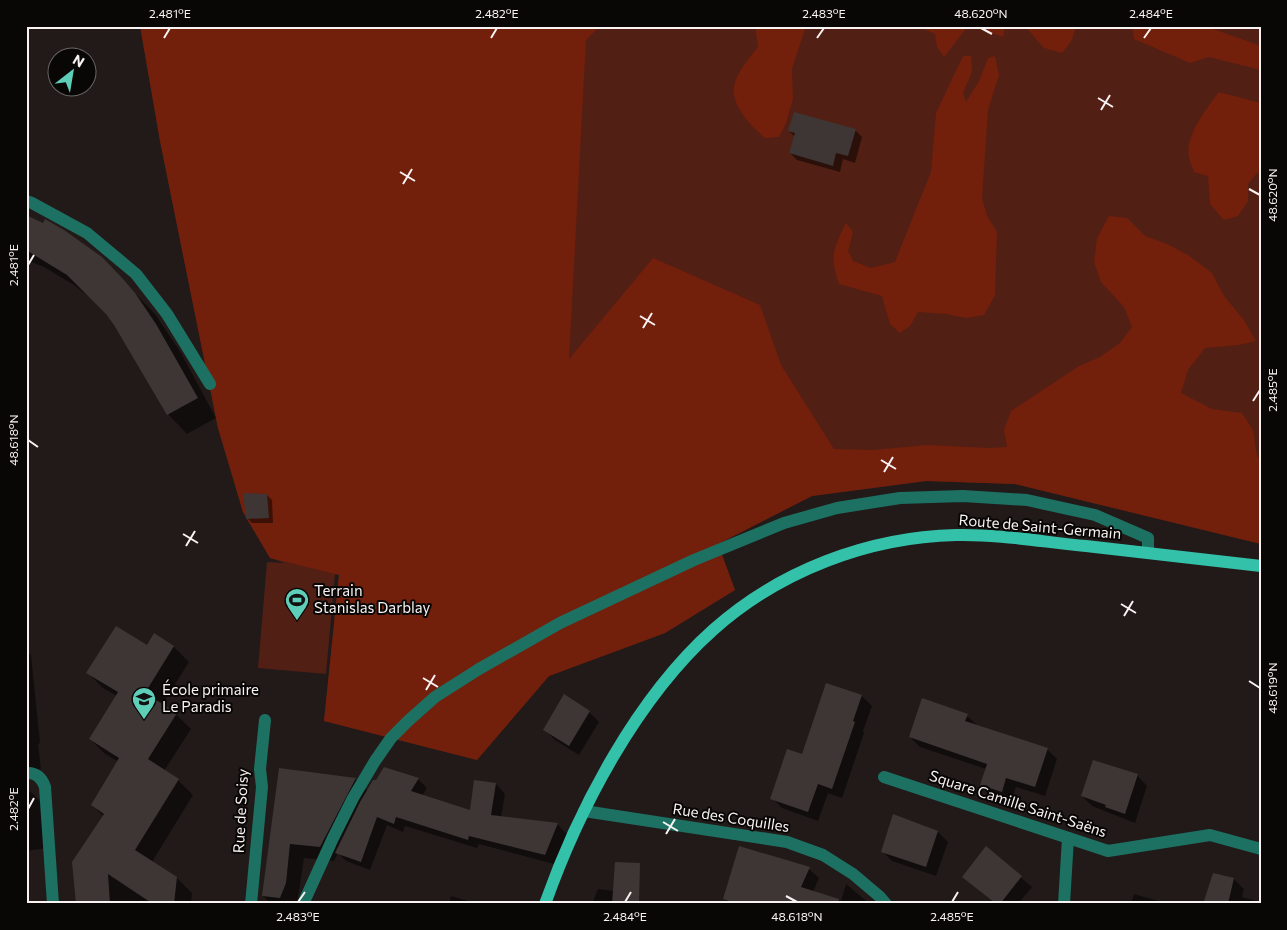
<svg xmlns="http://www.w3.org/2000/svg" width="1287" height="930" viewBox="0 0 1287 930" font-family="Commissioner,sans-serif">
  <style>
    .green { fill: #521f14 }
    .forest { fill: #721f0c }
    .shadow { fill: #0007 }
    .building { fill: #3d3634 }
    .lines { fill: none; stroke-linecap: round; stroke-linejoin: round }
    .minor { stroke: #1d7162; stroke-width: 12 }
    .major { stroke: #33c1a9; stroke-width: 12 }
    .ticks { fill: none; stroke: #f8f3f2; stroke-width: 2 }
    .labels { text-anchor: middle; stroke-width: 4; stroke-linejoin: round; paint-order: stroke }
    .street-label { font-size: 15px; fill: #f8f3f2; stroke: #090606 }
    .poi-label { font-size: 15px; fill: #f8f3f2; stroke: #090606; text-anchor: start }
    .neatline { fill: none; stroke: #f8f3f2; stroke-width: 2 }
    .ticks-label { font-size: 12px; text-anchor: middle; fill: #f8f3f2 }
  </style>
  <rect width="100%" height="100%" fill="#211a19"/>
  <path class="green" d="M140,26H1261V544L1015,484L926,481L812,496L718,544L735,590L665,633L549,676L477,760L324,721L339,575L335,574L326,674L258,668L267,562L285,563L270,558L243,512L218,428L160,141Z"/>
  <g class="forest">
    <path d="M140,26H600L586,40L569,359L653,258L760,305L781,365L834,449L873,450L927,445L989,448L1007,447L1004,430L1011,411L1079,366L1100,357L1120,343L1132,327L1124,307L1101,282L1094,262L1097,238L1109,216L1127,218L1145,236L1167,244L1188,255L1212,273L1224,296L1244,320L1256,341L1239,345L1205,348L1188,370L1181,393L1212,409L1242,413L1253,430L1257,456L1261,460V544L1015,484L926,481L812,496L718,544L735,590L665,633L549,676L477,760L324,721L339,575L270,558L243,512L218,428L160,141Z"/>
    <path d="M755,26H806L792,69L793,99L786,123L779,137L765,138C752,127 731,106 734,87C736,73 750,57 758,47Z"/>
    <path d="M923,26H968L944,57L937,47L935,34L922,28Z"/>
    <path d="M974,26H1005L1003,37Z"/>
    <path d="M1025,26H1076L1072,40L1062,53L1044,48Z"/>
    <path d="M1132,26H1205L1261,46V70L1209,57L1190,63L1134,39Z"/>
    <path d="M963,56H971L972,72L963,93L966,102L979,81L988,58L995,56L999,75L988,110L982,198L987,216L997,232L995,295L984,315L966,318L946,314L918,312L910,326L900,333L890,324L882,296L839,284C829,256 834,248 846,223L853,232L848,251L853,261L871,268L895,262L931,172L936,113Z"/>
    <path d="M1219,92L1261,103V173H1257L1248,184V201L1238,216L1224,220L1210,204L1208,176L1194,172C1193,167 1189,161 1189,157C1185,135 1207,108 1219,92Z"/>
  </g>
  <g class="shadow">
    <path d="M855,130L862,137L855,163L843,159L840,172L797,160L790,153L795,137L789,131Z"/>
    <path d="M26,217L121,279L155,314L181,353L216,418L187,434L168,414L115,325L98,304L74,285L44,267L26,260Z"/>
    <path d="M267,495L272,500L273,523H252L247,518Z"/>
    <path d="M154,635L174,647L189,662L162,705L176,714L191,729L164,771L178,780L193,795L152,862L177,878L192,893L191,904H77L104,817L92,805L119,762L105,754L90,739L117,696L103,688L88,673L147,646Z"/>
    <path d="M26,650L31,655L40,743L38,744L41,769L26,770Z"/>
    <path d="M862,696L872,706L863,731L864,733L842,798L828,793L818,821L782,808L772,798L803,755Z"/>
    <path d="M589,712L599,722L579,755L555,740L545,730Z"/>
    <path d="M967,716L977,725L1047,749L1057,759L1045,796L1016,787L1011,801L991,794L981,785L986,769L920,747L910,737Z"/>
    <path d="M280,769L355,779L368,791L418,779L427,788L422,796L471,812L496,784L505,794L501,817L558,825L567,834L554,864L479,844L477,848L405,826L403,832L387,825L370,870L346,861L338,853L334,861L304,858L297,904H271L263,896Z"/>
    <path d="M1137,775L1147,786L1135,823L1092,806L1082,796Z"/>
    <path d="M26,789L32,793L52,813L55,847L26,851Z"/>
    <path d="M938,832L948,842L936,876L892,861L882,851Z"/>
    <path d="M740,847L809,869L819,878L813,892L841,901L846,884L870,904H730L724,898Z"/>
    <path d="M986,848L1032,887L1018,904H995L963,877Z"/>
    <path d="M1213,874L1234,879L1244,889L1242,897L1261,902V904H1205Z"/>
    <path d="M598,889L622,892L630,904H592Z"/>
    <path d="M1134,894L1169,904H1131Z"/>
    <path d="M451,896L478,904H449Z"/>
  </g>
  <g class="building">
    <path d="M794,112L856,129L848,156L836,153L833,166L789,153L795,133L788,131Z"/>
    <path d="M26,215L43,223L45,219L64,230L102,257L123,279L135,293L156,324L198,398L167,415L114,325L106,314L67,275L26,250Z"/>
    <path d="M243,493L267,494L269,518L246,519Z"/>
    <path d="M116,626L147,645L154,633L174,646L145,693L177,713L148,759L179,779L135,850L177,877L174,904H153L108,874L110,904H76L72,862L104,814L91,805L119,758L89,739L118,692L86,673Z"/>
    <path d="M826,683L862,695L853,721L855,722L832,789L818,784L808,812L770,799L787,749L802,754Z"/>
    <path d="M564,694L590,711L569,746L543,730Z"/>
    <path d="M922,698L968,714L965,721L1048,748L1035,787L1006,778L1002,792L980,785L987,764L909,737Z"/>
    <path d="M1093,760L1138,774L1125,814L1105,807L1106,805L1081,796Z"/>
    <path d="M384,767L419,778L411,791L470,810L474,780L496,783L491,815L558,823L545,855L469,836L468,840L396,817L394,824L377,817L361,862L335,853L360,802L373,780H376Z"/>
    <path d="M279,768L356,778L320,847L290,844L286,883L280,898L262,896Z"/>
    <path d="M893,814L938,831L926,867L881,852Z"/>
    <path d="M739,846L810,867L801,887L839,899L838,904H738L723,899Z"/>
    <path d="M986,846L1022,876L1000,904H996L962,877Z"/>
    <path d="M615,862L640,863L639,904H612Z"/>
    <path d="M1213,873L1234,878L1228,904H1203Z"/>
  </g>
  <g class="lines">
    <g class="minor">
      <path d="M26,201L32,203L87,233L136,274L167,314L210,384"/>
      <path d="M26,773C36,772 42,778 45,787L53,904"/>
      <path d="M884,777L1108,851L1210,835L1261,849"/>
      <path d="M584,811L787,842L823,855L853,874L879,896L886,904"/>
      <path d="M251,904L262,787L260,769L265,720"/>
      <path d="M303,904L333,838L353,798L375,761L391,738L408,721L435,697L479,669L560,623L694,560L784,523L837,508L900,498L963,496L1027,500L1095,515L1148,538V552"/>
      <path d="M1064,904L1068,838"/>
    </g>
    <path class="major" d="M545,904C579,808 637,698 713,630C779,571 868,537 956,535C999,534 1043,542 1086,546C1144,553 1203,559 1261,566"/>
  </g>
  <path class="ticks" d="M981,28L992,34M164,38L170,28M491,38L497,28M817,38L824,28M1144,38L1151,28M1098,98L1113,107M1101,110L1110,95M400,172L415,181M403,184L412,169M1249,189L1260,195M28,265L34,255M640,316L655,325M643,328L652,313M1253,401L1260,390M28,440L38,447M881,460L896,469M884,472L893,457M183,534L198,543M186,546L195,531M1121,604L1136,613M1124,616L1133,601M423,678L438,687M1249,681L1260,688M426,690L435,675M28,809L34,798M663,822L678,831M666,834L675,819M786,896L797,902M298,902L305,892M625,902L631,892M952,902L958,892"/>
  <defs>
    <g id="stadium-pin" transform="scale(1.25)"><path d="M0 17L-7.5 6A9.5 9.5 0 1 1 7.5 6Z" fill="#5eceb8" stroke="#090606"/><path d="M0-5a6.5 5 0 1 0 0 10a6.5 5 0 1 0 0-10ZM-3.5-1.8h7v3.6h-7Z" fill="#111"/></g>
    <g id="school-pin" transform="scale(1.25)"><path d="M0 17L-7.5 6A9.5 9.5 0 1 1 7.5 6Z" fill="#5eceb8" stroke="#090606"/><path d="M0-5L7-2L0 1L-7-2ZM-4 1L0 2.5L4 1V4Q0 6-4 4Z" fill="#111"/></g>
  </defs>
  <g fill-rule="evenodd">
    <use href="#stadium-pin" x="297" y="600"/>
    <use href="#school-pin" x="144" y="699"/>
  </g>
  <g class="labels">
    <g class="street-label">
      <text transform="translate(1040 527) rotate(5)" y="5">Route de Saint-Germain</text>
      <text transform="translate(1018 804) rotate(18)" y="5">Square Camille Saint-Saëns</text>
      <text transform="translate(241 811) rotate(-87)" y="5">Rue de Soisy</text>
      <text transform="translate(731 818) rotate(9)" y="5">Rue des Coquilles</text>
    </g>
    <g class="poi-label">
      <text x="314" y="596">Terrain<tspan x="314" dy="17">Stanislas Darblay</tspan></text>
      <text x="162" y="695">École primaire<tspan x="162" dy="17">Le Paradis</tspan></text>
    </g>
  </g>
  <rect width="1287" height="930" fill="none" stroke="#090606" stroke-width="55"/>
  <g transform="translate(72 72) rotate(31)"><circle r="24" fill="#090606" stroke="#696564"/>
  <path d="M0-4L9 19L0 12L-9 19Z" fill="#5eceb8"/>
  <text y="-8" font-size="14" font-weight="bold" text-anchor="middle" fill="#f8f3f2">N</text>
  </g>
  <rect x="28" y="28" width="1232" height="874" class="neatline"/>
  <g class="ticks-label">
    <text x="170" y="18">2.481°E</text>
    <text x="497" y="18">2.482°E</text>
    <text x="824" y="18">2.483°E</text>
    <text x="981" y="18">48.620°N</text>
    <text x="1151" y="18">2.484°E</text>
    <text transform="translate(1273 195) rotate(-90)" y="4">48.620°N</text>
    <text transform="translate(14 265) rotate(-90)" y="4">2.481°E</text>
    <text transform="translate(1273 390) rotate(-90)" y="4">2.485°E</text>
    <text transform="translate(14 440) rotate(-90)" y="4">48.618°N</text>
    <text transform="translate(1273 688) rotate(-90)" y="4">48.619°N</text>
    <text transform="translate(14 809) rotate(-90)" y="4">2.482°E</text>
    <text x="298" y="921">2.483°E</text>
    <text x="625" y="921">2.484°E</text>
    <text x="797" y="921">48.618°N</text>
    <text x="952" y="921">2.485°E</text>
  </g>
</svg>
